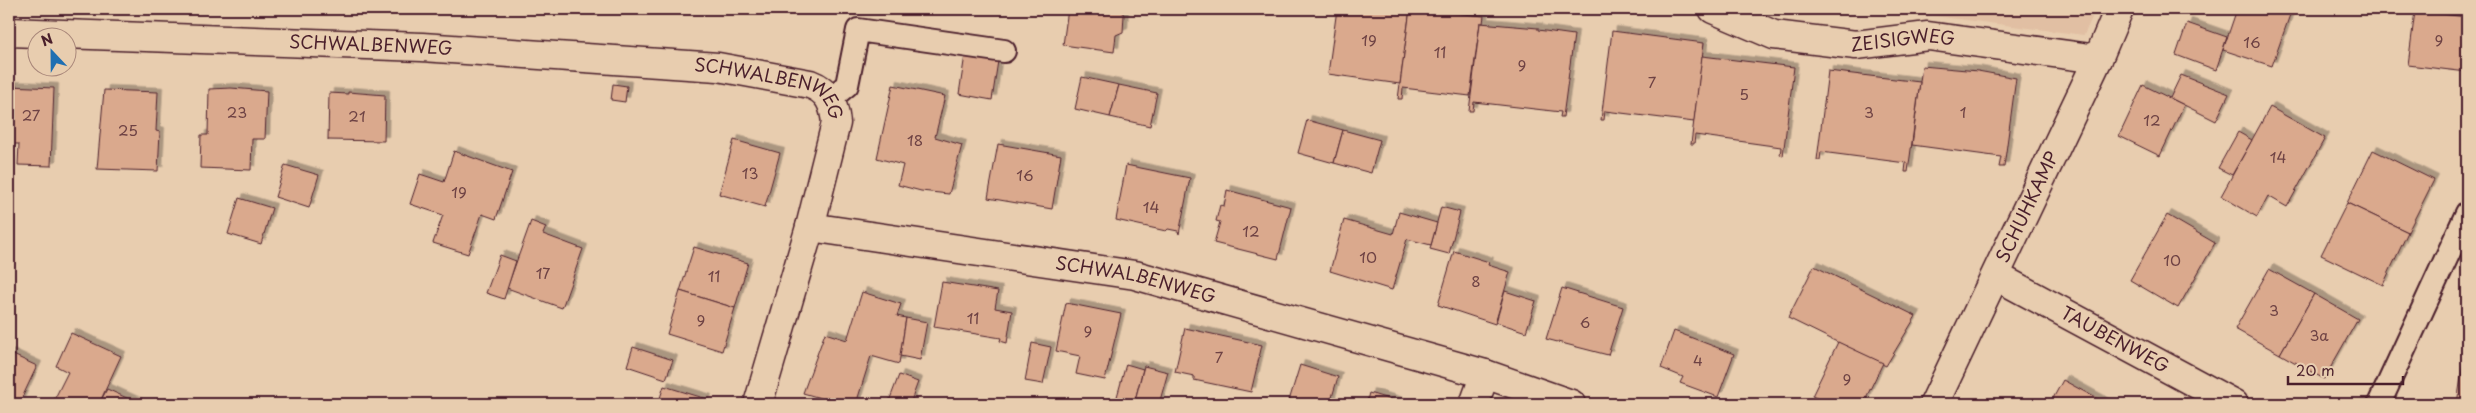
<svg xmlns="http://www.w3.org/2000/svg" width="2476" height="413" viewBox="0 0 2476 413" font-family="'Playpen Sans',sans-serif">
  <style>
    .built { fill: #e1bfa3 }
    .building { fill: #daa98d; stroke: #4a1f2b; filter: url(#shadow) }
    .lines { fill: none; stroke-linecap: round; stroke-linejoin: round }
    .lane-casing { stroke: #4a1f2b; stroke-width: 26 }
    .street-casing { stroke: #4a1f2b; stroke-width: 31 }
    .lane { stroke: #e8cdaf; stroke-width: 22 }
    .street { stroke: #e8cdaf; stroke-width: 28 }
    .labels { text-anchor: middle; stroke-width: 5; stroke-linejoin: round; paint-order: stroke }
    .number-label { font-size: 15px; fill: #6e4244 }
    .street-label { font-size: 18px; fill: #4a1f2b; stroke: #e8cdaf }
  </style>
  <defs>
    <filter id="shadow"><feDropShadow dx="4.5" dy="-4.5" stdDeviation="0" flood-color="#0004"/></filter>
  </defs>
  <rect width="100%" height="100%" fill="#e8cdaf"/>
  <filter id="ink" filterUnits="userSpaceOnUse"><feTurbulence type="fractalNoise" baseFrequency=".02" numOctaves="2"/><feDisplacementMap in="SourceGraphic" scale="10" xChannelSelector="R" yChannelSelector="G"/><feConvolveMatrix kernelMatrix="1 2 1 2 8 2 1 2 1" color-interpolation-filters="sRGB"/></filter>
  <g filter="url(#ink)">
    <path class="built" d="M1880,9H2096L2084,35Z"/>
    <g class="building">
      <path d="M632,9H652V14L632,13Z"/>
      <path d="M1068,9L1121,10L1124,15L1123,32L1116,35L1114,52L1063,45Z"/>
      <path d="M1337,9H1410L1400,84L1328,74Z"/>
      <path d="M1410,9L1484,16L1483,23H1480L1470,96L1403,88L1402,99H1398Z"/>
      <path d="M2237,9H2292L2272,66L2223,50Z"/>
      <path d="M2415,11L2467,17V72L2408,65Z"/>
      <path d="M1480,23L1538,28V30L1574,35L1563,117H1560L1561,112L1474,102L1473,111H1469Z"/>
      <path d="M2187,23L2227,37L2216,70L2176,55Z"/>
      <path d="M1612,31L1704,43L1694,122L1605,111L1604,120H1601Z"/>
      <path d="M965,55L998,61L992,100L959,94Z"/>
      <path d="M1702,56L1794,67L1783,156L1780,155L1781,147L1695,135L1694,144H1691Z"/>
      <path d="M1922,66L1978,71L2016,78L2004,167H1999L2001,157L1912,145Z"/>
      <path d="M1828,71L1920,82L1908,172H1905L1906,163L1821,152L1820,160H1817Z"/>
      <path d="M2181,75L2229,94L2216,121L2170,98Z"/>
      <path d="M1082,77L1119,85L1110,117L1075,109Z"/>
      <path d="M613,84L627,86L625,102L611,100Z"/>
      <path d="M893,85L945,96L935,137L962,145L949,194L921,191L898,185L903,165L877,158Z"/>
      <path d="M1119,85L1157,93L1150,126L1110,117Z"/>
      <path d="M2143,85L2184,105L2160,156L2119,136Z"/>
      <path d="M9,86L54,88L51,166L18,165L19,144H9Z"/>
      <path d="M231,88L267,91L265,139H252L251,170L200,168L201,135H208L209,89Z"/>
      <path d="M104,90L158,92L156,131L160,132L158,171L97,169Z"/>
      <path d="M348,92L385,95L384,141L328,140L329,93L348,94Z"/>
      <path d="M2270,107L2325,138L2287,207L2268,196L2257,217L2221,196Z"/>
      <path d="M1307,120L1343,130L1334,163L1298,153Z"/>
      <path d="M1343,130L1380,140L1371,173L1334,163Z"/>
      <path d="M2238,132L2252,140L2232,175L2218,168Z"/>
      <path d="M734,140L780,153L765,207L719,194Z"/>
      <path d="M998,144L1061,155L1052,209L988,198Z"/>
      <path d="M2373,150L2434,180L2408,232L2347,203Z"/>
      <path d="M454,151L512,172L496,219L482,214L468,254L433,243L443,215L410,204L420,174L444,182Z"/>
      <path d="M285,165L319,175L309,208L275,197Z"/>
      <path d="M1126,165L1190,178L1179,234L1178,231L1168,229L1166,231L1116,220Z"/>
      <path d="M1227,190L1291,207L1278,259L1214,243L1220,222L1216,221L1220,205L1224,206Z"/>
      <path d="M239,198L272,208L261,244L228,234Z"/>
      <path d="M2347,203L2408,232L2383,285L2321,255Z"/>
      <path d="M1441,207L1460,212L1449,254L1430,249Z"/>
      <path d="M1399,212L1437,223L1431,245L1407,239L1392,290L1330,271L1344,220L1393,234Z"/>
      <path d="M2167,215L2215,243L2178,308L2130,280Z"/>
      <path d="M531,221L546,227L543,234L583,249L562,308L507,288Z"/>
      <path d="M694,247L748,263L735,308L680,291Z"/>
      <path d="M1454,251L1489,262L1488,265L1510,272L1495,324L1438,305Z"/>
      <path d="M500,255L516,261L504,299L486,293Z"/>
      <path d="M1814,266L1916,316L1886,366L1788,318Z"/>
      <path d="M2269,269L2314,294L2280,354L2235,329Z"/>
      <path d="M942,282L998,291L995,308L1012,311L1007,343L1000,341L1001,338L934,327Z"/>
      <path d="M1562,288L1623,307L1608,355L1546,339Z"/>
      <path d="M680,291L735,308L722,351L667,334Z"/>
      <path d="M1505,291L1536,301L1526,332L1496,322Z"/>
      <path d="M862,292L901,304L897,316L906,318L899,364L871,356L856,404H841L803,393L825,333L847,340Z"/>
      <path d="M2314,294L2358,319L2324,379L2280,354Z"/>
      <path d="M1066,303L1121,314L1105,380L1076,374L1080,356L1056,351Z"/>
      <path d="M906,318L927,322L920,360L900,356Z"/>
      <path d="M1185,328L1262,345L1251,392L1194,380V376L1175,372Z"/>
      <path d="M1674,331L1734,354L1718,397L1680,383L1683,377L1661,368Z"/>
      <path d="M71,333L121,356L99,404H52L68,372L56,366Z"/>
      <path d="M2467,335V404H2457Z"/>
      <path d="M1838,342L1883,363L1863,404H1830L1812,396Z"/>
      <path d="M1032,343L1051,347L1043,384L1025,381Z"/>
      <path d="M633,347L673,360L666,379L627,366Z"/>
      <path d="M9,353L37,366L20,402L9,397Z"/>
      <path d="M1126,364L1143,369L1134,404H1115Z"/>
      <path d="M1300,365L1338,377L1330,404H1288Z"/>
      <path d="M1144,366L1168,372L1159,404H1134Z"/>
      <path d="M899,375L918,382L910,404H888Z"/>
      <path d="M2063,380L2107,404H2050Z"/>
      <path d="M664,386L707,399L705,404H658Z"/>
      <path d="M107,389L140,404H99Z"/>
      <path d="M1369,393L1405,404H1366Z"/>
    </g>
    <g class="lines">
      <g class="lane-casing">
        <g id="lane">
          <path d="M829,100L847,85L858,30L1004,51"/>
          <path d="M2379,404L2467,213"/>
        </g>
      </g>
      <g class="street-casing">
        <g id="street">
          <path id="s1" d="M1713,9L1774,35L1856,45L1928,36L2098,59"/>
          <path id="s2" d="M9,32L422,47L718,67L810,84C829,91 834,104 836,123L810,227L758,404"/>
          <path id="s3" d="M810,227L1135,275L1485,374L1571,404"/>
          <path id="s4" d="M1996,276L2234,404"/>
          <path d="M1474,404L1485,374"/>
          <path id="s5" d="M1934,404L2098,59L2119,9"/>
        </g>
      </g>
      <use href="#lane" class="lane"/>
      <use href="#street" class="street"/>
    </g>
  </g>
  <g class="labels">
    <g class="number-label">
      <text x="1369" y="46">19</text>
      <text x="2439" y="46">9</text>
      <text x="2252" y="48">16</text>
      <text x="1440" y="58">11</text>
      <text x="1522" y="71">9</text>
      <text x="1652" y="88">7</text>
      <text x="1744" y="100">5</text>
      <text x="237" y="118">23</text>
      <text x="1869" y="118">3</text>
      <text x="1963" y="118">1</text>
      <text x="31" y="121">27</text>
      <text x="357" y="122">21</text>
      <text x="2152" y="126">12</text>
      <text x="128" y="136">25</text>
      <text x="915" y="146">18</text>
      <text x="2278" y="163">14</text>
      <text x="750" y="179">13</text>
      <text x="1025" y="181">16</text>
      <text x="459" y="198">19</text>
      <text x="1151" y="213">14</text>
      <text x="1251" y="237">12</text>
      <text x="1368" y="263">10</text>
      <text x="2172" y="266">10</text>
      <text x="543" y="279">17</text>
      <text x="714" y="282">11</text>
      <text x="1476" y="287">8</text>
      <text x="2274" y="316">3</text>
      <text x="973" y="324">11</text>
      <text x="701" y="326">9</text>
      <text x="1585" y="328">6</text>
      <text x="1088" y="337">9</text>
      <text x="2319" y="341">3a</text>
      <text x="1219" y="363">7</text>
      <text x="1698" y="366">4</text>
      <text x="1847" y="385">9</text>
    </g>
    <g class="street-label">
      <text dy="6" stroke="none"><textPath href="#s1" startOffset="196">ZEISIGWEG</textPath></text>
      <text dy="6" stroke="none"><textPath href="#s2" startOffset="362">SCHWALBENWEG</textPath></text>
      <text dy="6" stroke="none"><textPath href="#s2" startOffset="768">SCHWALBENWEG</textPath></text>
      <text dy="6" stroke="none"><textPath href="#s5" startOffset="218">SCHUHKAMP</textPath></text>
      <text dy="6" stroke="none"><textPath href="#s3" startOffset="330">SCHWALBENWEG</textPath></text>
      <text dy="6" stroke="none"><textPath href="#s4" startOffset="135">TAUBENWEG</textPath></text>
    </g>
  </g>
  <rect width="2476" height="413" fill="none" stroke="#e8cdaf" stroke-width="30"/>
  <rect x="15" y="15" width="2446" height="383" fill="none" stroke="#4a1f2b" stroke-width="2" filter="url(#ink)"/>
  <g transform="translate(52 52) rotate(338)"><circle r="24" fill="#e8cdaf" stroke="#a9877a"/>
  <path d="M0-4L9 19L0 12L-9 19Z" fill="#1f6fb2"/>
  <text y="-8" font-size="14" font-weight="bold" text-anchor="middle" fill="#4a1f2b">N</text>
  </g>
  <path d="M2288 376v8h115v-8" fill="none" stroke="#4a1f2b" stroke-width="2.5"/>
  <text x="2296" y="376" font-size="15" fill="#4a1f2b" stroke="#e8cdaf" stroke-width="4" paint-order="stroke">20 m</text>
</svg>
